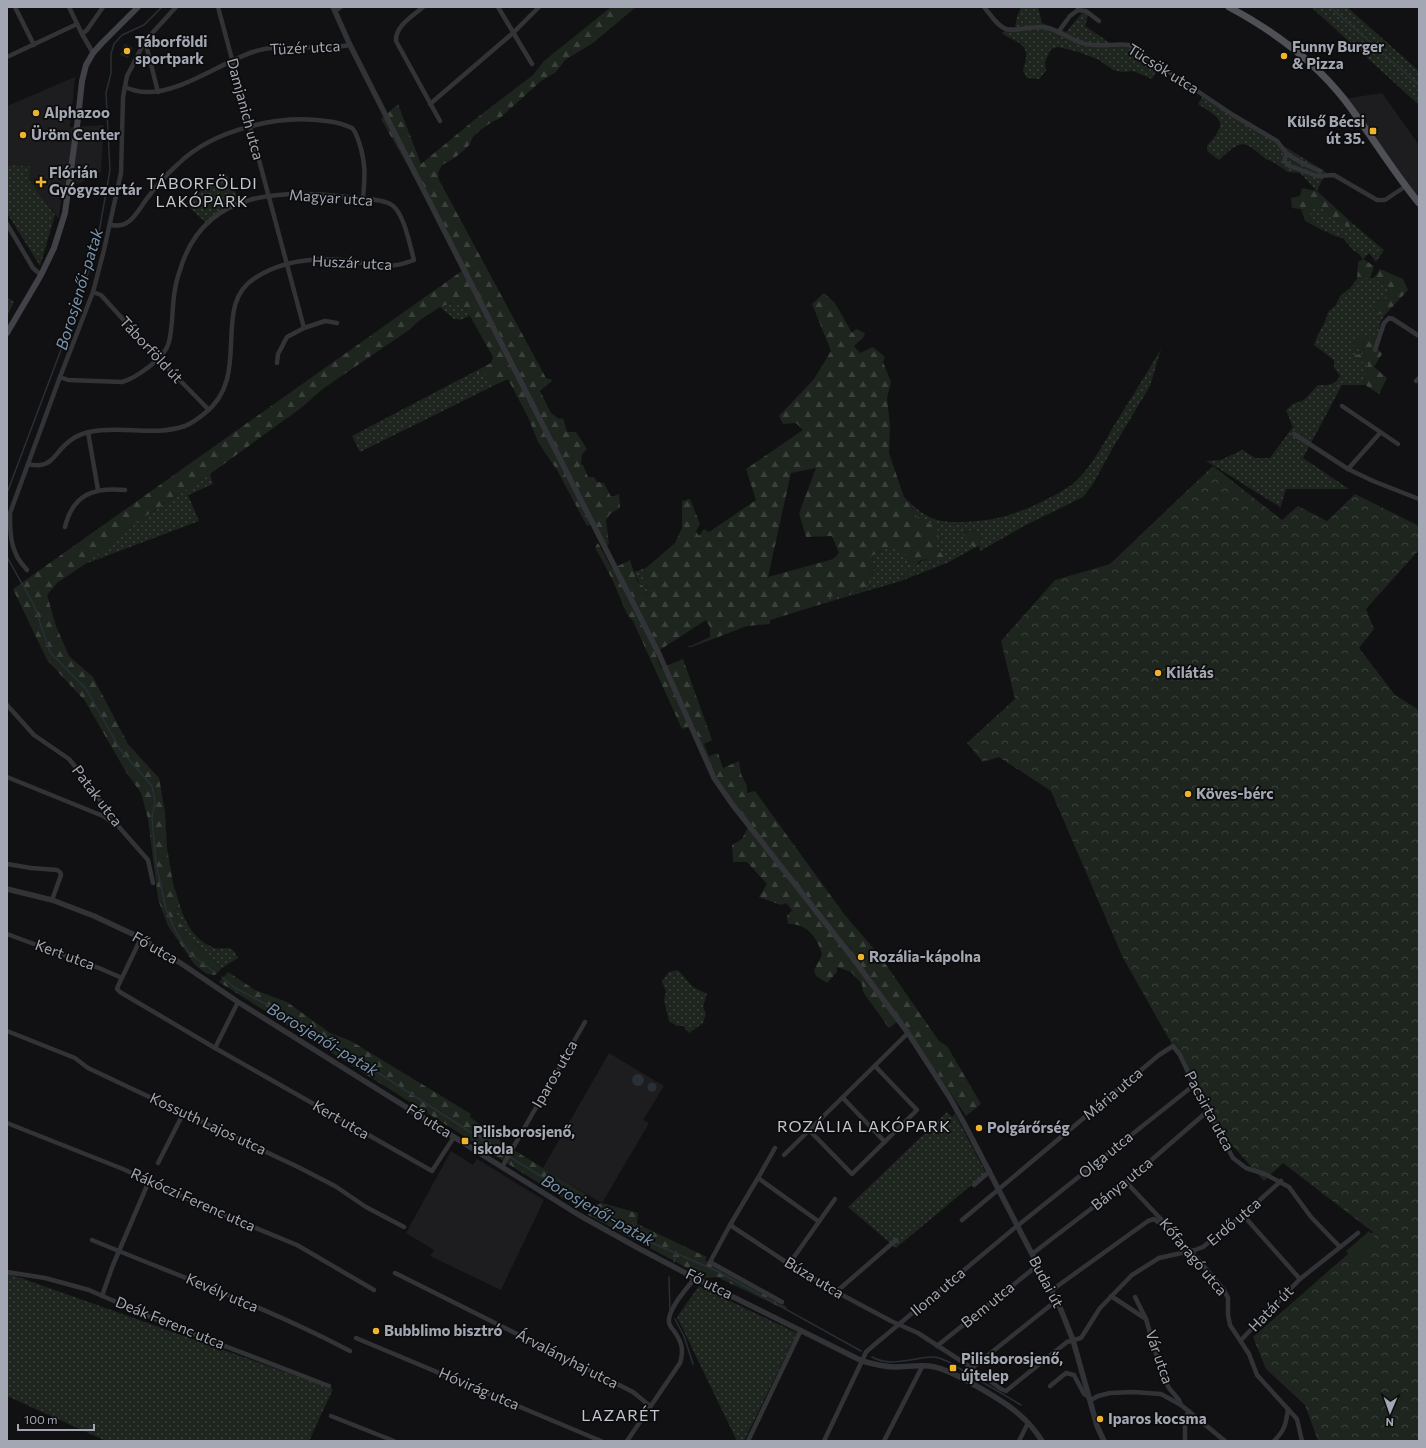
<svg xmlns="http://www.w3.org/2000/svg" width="1426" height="1448" viewBox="0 0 1426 1448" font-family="Commissioner,sans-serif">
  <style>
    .built { fill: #1d1d1f }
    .grass { fill: url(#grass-dots) }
    .forest { fill: url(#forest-firs); fill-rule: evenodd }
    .park { fill: url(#park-crowns) }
    .pitch { fill: #1d251e }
    .water { fill: #282f36 }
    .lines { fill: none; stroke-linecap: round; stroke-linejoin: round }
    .stream { stroke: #282f36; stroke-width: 1.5 }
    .minor { stroke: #323337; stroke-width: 4.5 }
    .tertiary { stroke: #323337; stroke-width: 5.5 }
    .secondary { stroke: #404247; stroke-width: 6 }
    .primary { stroke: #4e5056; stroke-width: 7 }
    .poi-dot { fill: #efb32d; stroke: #0c0c0d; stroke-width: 1.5 }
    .labels { text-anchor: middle; stroke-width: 3.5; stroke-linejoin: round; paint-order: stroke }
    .poi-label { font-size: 15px; font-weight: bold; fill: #a3a7b3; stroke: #0c0c0d; text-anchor: start }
    .street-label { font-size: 15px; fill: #a3a7b3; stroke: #0c0c0d }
    .neighbourhood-label { font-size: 16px; letter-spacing: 1px; fill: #c3c6cf; stroke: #0c0c0d }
    .water-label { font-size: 16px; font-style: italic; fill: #7994ae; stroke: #0c0c0d }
  </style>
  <defs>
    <pattern id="grass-dots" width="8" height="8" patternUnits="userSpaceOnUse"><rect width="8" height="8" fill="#1d251e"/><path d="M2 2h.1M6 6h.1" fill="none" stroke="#3b423c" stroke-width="1.8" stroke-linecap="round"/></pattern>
    <pattern id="forest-firs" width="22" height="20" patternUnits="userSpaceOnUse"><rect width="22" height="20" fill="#1d251e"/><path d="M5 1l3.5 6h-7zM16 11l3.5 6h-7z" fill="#3b423c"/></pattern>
    <pattern id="park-crowns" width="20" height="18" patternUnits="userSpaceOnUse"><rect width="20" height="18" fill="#1d251e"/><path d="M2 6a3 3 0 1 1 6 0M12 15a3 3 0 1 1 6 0" fill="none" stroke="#3b423c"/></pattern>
  </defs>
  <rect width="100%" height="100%" fill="#111113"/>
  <g class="built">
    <path d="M75,77L70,127L104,125L101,172L62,192L59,219L29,180L30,166L7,165V106Z"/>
    <path d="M1382,93L1419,145V198L1344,99Z"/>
    <path d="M609,1053L664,1086L643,1120L649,1123L602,1203L543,1168Z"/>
    <path d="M451,1151L473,1165L477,1159L544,1200L501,1290L430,1256L434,1250L406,1233Z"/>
  </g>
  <g class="grass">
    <path d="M1021,7H1038L1042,23L1066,32L1083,12L1088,15L1085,26L1113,45H1123L1136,51L1159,66L1152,79L1133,71L1122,72L1113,70L1099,60L1079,52L1058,47L1051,49L1045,62L1046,71L1039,79L1027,78L1023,71C1024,66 1026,61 1026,56C1027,41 1010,41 1002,33L1007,28L1015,27L1017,17Z"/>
    <path d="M1311,7H1347L1419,71V105Z"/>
    <path d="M1203,96L1326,172L1317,191L1300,173L1288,172L1270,160H1267C1243,140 1243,138 1219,160L1207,151V146C1228,122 1223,120 1198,104Z"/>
    <path d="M7,165L30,166L29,180L55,215L40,266L7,213Z"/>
    <path d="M226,173L239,201L218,213L206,223L186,204L205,187Z"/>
    <path d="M1311,207H1322L1349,228L1352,223L1384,250L1376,262L1369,253L1363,259L1359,254L1353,250L1343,238C1329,236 1320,226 1309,217Z"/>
    <path d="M1364,278H1374L1390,291L1385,301L1377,300L1374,310L1384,316L1381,321L1377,339L1353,347L1363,349L1368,364L1366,372L1365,385H1342L1303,458L1349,489H1286L1280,509L1279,506C1254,492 1231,475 1206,461L1221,460L1242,450L1255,458H1270L1293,427L1286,410L1293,404L1304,400L1318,385C1329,385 1334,386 1340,376L1334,367V360L1314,345C1317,333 1326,324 1328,312L1336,305L1340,296L1350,288L1357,279Z"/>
    <path d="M458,301L470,316L460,320L458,319H454L440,307Z"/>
    <path d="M1161,349L1150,386L1111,451L1093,484L1083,497L1024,526L980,551L979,546L981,537L972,530L964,533L974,548L949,562L901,581L825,603L830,597L864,590L868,579L875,568L871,556L893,545L906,553L910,562L902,579C920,561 920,559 946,556L933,548L919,520L904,497C929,523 943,524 978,521C1005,519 1031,508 1055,495C1061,491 1068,488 1073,484C1090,469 1101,448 1112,429C1128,403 1145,376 1161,349Z"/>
    <path d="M472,373H485L495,385L360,452L352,436Z"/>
    <path d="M210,474L213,484L188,495L199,521L85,564L141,519Z"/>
    <path d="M646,568L645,578L648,595L644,594C642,586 637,580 634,572Z"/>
    <path d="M180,906C185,923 195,940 212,947C223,952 230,941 238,958L222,968L191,941L174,913Z"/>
    <path d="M678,970L693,987L707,994L703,1007L706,1014L703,1023L689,1033L683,1026H677L669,1021L664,1000L666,992L662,981L669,972Z"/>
    <path d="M947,1112L952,1117L955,1114L986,1173L896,1248L848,1207Z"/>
    <path d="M7,1273L333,1389L309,1441H106L7,1396Z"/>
    <path d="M699,1286L797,1333L744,1441H737L677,1317Z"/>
  </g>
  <g class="forest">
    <path d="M611,7H636L593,43L565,60L556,72L541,81L499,119C492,121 478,131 473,137C471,139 471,143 469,145C464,152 450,161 442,165L438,173L439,180L546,378L553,380L540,391L551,413L559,419L563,418L567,432H576L587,449L582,454L581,464L583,465L588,477H594L597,482L604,483L611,497L619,494L620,508L610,514L606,520L609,544L606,546L594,523L587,526L557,470L538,442L528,417L508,379L495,385L485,373H472L491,363L493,357L470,316L458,301L440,307L420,320L409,330L324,388L301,408L210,474L141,519L85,564L57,583L47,595L56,626L69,656L93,677L128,744L159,778L165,812L167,848L173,883L180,906L174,913L191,941L222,968L215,975L207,974L195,965L168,926L158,899L148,819L141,793L126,772L85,701L47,660L13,589L466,268L381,119L398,104L421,164L478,117L533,75L544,61Z"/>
    <path d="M1302,188L1317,191L1352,223L1349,228L1335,218L1327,217L1322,207H1312L1309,217L1328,233L1305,221L1301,209L1292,208L1291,198L1300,196Z"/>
    <path d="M1363,259L1374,266L1370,278L1357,279L1358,262Z"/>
    <path d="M1380,269L1403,279L1408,290L1384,316L1374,310L1376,300L1385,301L1390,291L1374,278Z"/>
    <path d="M824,293L835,303L852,333L856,329L865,333L863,338L854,346L860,353L873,347L885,357L883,362L891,382L887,398L890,425L889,453L904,497L919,520L937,526L939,543L933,548L946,556L941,563L931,558L919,561L909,576L901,581L910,562L905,553L893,545L871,556L875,567L868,579L864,590L830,597L825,603L770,620V624L747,626L692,647H688L710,637V627L706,620L655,653L661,668L683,659L712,740L704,744L709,756L718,753L723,768L739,761L741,774L747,786V793L755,791L844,914L880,956L939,1041L947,1046L981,1104L966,1116L901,1019L889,1028L863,992L862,984L851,972L837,967V972L827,983L816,976L814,970L822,955C818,938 807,923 788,924L787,916L792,910L786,903L781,905L759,897L767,884L747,862H733L732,845L742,839L749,825L713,773L692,726L682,729L633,621L627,614L612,579L595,547L598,543L612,569L630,560L637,581L642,586L644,594L648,595L645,578L646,568L675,543L682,528V501L690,499L700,524L696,531L699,536L704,529L709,532L756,500L746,469L803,430L796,423L783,424L779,416L814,379L831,351L812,304ZM816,468L799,513L806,537L832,536L839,553L833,559L768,577L791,473Z"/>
    <path d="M1362,336L1377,339L1378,349L1382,354L1374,367L1387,378L1379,394L1365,385L1366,372L1368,364L1354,359L1353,355L1364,354L1363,349L1352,348Z"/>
    <path d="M972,530L981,537L979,546L974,548L963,534Z"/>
    <path d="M228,972L255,990L287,1002L330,1033L351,1041L471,1114L470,1117L507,1146L587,1195L577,1207L219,982Z"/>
    <path d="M602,1203L638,1213L637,1224L707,1257L705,1260L787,1307L786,1310L717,1277L706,1278L588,1215L591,1207Z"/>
  </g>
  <g class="park">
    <path d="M7,297L14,302L7,316Z"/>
    <path d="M1213,466L1282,520L1298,506L1327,521L1355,494L1419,526V550L1366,609L1374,629L1359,648L1395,695L1419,710V1441H1318L1305,1405L1266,1369L1253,1337L1373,1232L1283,1163L1264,1181L1224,1136L1123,958L1051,791L999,757L983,762L967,743L1015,699L1001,641L1055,580L1110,564Z"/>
  </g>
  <g class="pitch">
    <path d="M125,44L133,48L128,58L120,55Z"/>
    <path d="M1369,1231L1380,1243L1357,1264L1346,1251Z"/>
  </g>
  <g class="water">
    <circle cx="638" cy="1080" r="6"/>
    <circle cx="652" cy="1087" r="4.5"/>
  </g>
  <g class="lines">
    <g class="stream">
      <path d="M1330,7L1419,85"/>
      <path d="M7,493L76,310L96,249L110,170L106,93L111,73V54L114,44L122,35L144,25L162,7"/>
      <path d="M7,557L34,605L50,652L86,689L120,749L152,786L155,802L152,818L156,863L166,909L177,934L190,954L216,973"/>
      <path d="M222,977L235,988L293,1018L506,1155"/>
      <path d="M510,1157L641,1238L717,1271L861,1351"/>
      <path d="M674,1262L676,1253"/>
      <path d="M669,1277L670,1311"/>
      <path d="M675,1319L684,1336L693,1364"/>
      <path d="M872,1357C891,1368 914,1357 934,1357C938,1357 943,1360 947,1361L1021,1405"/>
    </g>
    <g class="minor">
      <path d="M15,7L34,45"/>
      <path d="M69,7L82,34L93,53"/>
      <path d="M218,7L304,328"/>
      <path d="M423,7C413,16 395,26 396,41L440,121"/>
      <path d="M498,7L532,64"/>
      <path d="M984,7C990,14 997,26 1006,29C1016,32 1031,26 1043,27C1058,29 1069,39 1083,43C1096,48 1114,43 1129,45L1233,115L1277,141L1287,154L1304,164L1320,171"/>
      <path d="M1078,7V10L1086,11L1099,21"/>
      <path d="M335,11L341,7"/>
      <path d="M1059,31L1070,16L1078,10"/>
      <path d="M82,34L87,30L103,7"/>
      <path d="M145,41L158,92"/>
      <path d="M7,57L77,24"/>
      <path d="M125,87C132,90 138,92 145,92C179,94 220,63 253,52C284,42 318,51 350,45"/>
      <path d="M430,104L513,33L539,7"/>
      <path d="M1287,154L1285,158V162L1290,166L1317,176L1334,175L1377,200H1385L1406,186"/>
      <path d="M7,224L33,268L41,275"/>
      <path d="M111,225C117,226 123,226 128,222C137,216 142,204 149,196C157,184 167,174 178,164C213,130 278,114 326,121C335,122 344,124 352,128C356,132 357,137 359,142C366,164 365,176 363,198"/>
      <path d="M93,292L101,295L158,358L209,410"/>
      <path d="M1375,350L1384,323L1389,318L1393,319L1419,336"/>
      <path d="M277,363L278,354L287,337L304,328L325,321L337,323"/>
      <path d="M1416,381L1419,378"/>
      <path d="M1342,406L1398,444"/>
      <path d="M88,432L98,490"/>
      <path d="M1294,434L1348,469L1373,481L1419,499"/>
      <path d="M28,464C32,465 36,466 40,465C52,464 57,452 65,445C72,438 80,434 89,432C122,425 153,437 185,426C192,423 199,418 205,413C253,376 210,306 255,278C283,260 319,257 351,261C377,265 388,270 414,260C410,246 404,213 392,205C383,199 367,199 357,198C286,190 205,186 180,270C174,286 173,304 172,321C171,328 171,337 168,345C163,359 136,378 122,382L68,380L60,377"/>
      <path d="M1348,469L1380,433"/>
      <path d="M65,527C73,494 94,487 125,490"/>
      <path d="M27,570C23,565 18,560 16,554C10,542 10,526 10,513L60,377L93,292L104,250L121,173L123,97L127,76L145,41L176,7"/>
      <path d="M7,705L34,735L69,759L86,780L119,827L148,860L153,883"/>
      <path d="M7,777L103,816L116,825"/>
      <path d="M7,864L31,868L57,870L60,872L61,875L52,900"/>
      <path d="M7,934L99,968L122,978"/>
      <path d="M141,938L118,986L117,989L120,992L215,1048L432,1171L454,1137"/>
      <path d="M7,1031L75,1058L88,1068L298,1167L335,1186L366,1207L404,1227"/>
      <path d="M215,1048L238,1002"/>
      <path d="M843,1098L885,1142"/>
      <path d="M7,1123L123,1169L205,1207L297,1245L374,1290"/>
      <path d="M809,1130L852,1174L917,1110L875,1066"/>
      <path d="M775,1148L758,1178L818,1221"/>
      <path d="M784,1155L908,1033"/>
      <path d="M158,1163L184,1112"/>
      <path d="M502,1167L585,1022"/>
      <path d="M1126,1182L1191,1251L1224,1290L1228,1298V1315L1230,1325L1249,1354L1257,1375L1297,1419L1302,1441"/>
      <path d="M974,1185L990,1171"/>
      <path d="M1243,1215L1300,1279"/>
      <path d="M962,1220L1159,1055L1173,1046L1180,1055L1194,1085L1233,1158L1246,1168L1265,1174L1289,1187L1311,1217L1340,1247"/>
      <path d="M730,1225L758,1178"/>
      <path d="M92,1240C178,1276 267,1307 350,1351"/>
      <path d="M1032,1254L1126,1182L1209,1110"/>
      <path d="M789,1264L835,1199"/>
      <path d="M7,1272L45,1278L89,1290L157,1320L329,1386"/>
      <path d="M395,1273L633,1392L650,1406"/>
      <path d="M1052,1290L1148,1221L1154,1219L1166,1228"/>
      <path d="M836,1292L896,1240"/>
      <path d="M102,1296L113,1265L149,1181"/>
      <path d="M1111,1296L1146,1319L1162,1374L1169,1388L1179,1400L1181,1405L1225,1441"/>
      <path d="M1135,1297L1146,1319"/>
      <path d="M782,1302L710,1262L730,1225L789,1264L846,1297L891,1321L918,1333L972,1368L1001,1389L1006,1391L1067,1342L1081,1338L1100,1308L1132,1275L1159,1258L1195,1250L1203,1247L1243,1215L1281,1181"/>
      <path d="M356,1338L601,1441"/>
      <path d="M1241,1340L1300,1279L1358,1233"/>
      <path d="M937,1346L1038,1265"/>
      <path d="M972,1368L1057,1300"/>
      <path d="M1050,1386L1066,1373L1074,1375L1084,1394L1090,1398"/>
      <path d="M1091,1400L1098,1396L1110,1393L1133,1392L1161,1394L1181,1405"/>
      <path d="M331,1416L394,1441"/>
      <path d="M627,1441L680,1363C684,1350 682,1342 674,1331C672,1329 670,1326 669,1323C667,1310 687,1288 695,1278"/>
      <path d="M748,1441L801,1330"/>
      <path d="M824,1441L862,1361L866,1352L874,1345L1017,1226L1194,1085"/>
      <path d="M884,1441L923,1365"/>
      <path d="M1019,1441L1028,1423"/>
      <path d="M1185,1441V1418L1189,1411"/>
      <path d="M1274,1441C1285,1430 1286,1424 1288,1409"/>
    </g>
    <g class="tertiary">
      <path d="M333,7L350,45L659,654L714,778L732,804L849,953L908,1033L950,1098L965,1125L1032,1254L1057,1300L1073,1340L1097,1426L1104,1441"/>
      <path d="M7,889L52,900L94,916L141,938L182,964L238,1002L579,1215L640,1249L695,1278L862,1361C873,1364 884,1367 895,1367C908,1367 921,1364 935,1367C948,1370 960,1377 971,1383C998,1398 1026,1414 1042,1441"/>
    </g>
    <path class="secondary" d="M7,333L41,275L54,248L65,213L78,118L82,81L86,65L93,53L102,43L138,7"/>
    <path class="primary" d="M1229,7C1272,30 1314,61 1344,99C1370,133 1392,170 1419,203"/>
  </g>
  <g class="poi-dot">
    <circle cx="127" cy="51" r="4"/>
    <circle cx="1284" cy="56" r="4"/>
    <circle cx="36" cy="113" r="4"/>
    <rect x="1369" y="127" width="8" height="8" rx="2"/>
    <circle cx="23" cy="135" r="4"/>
    <path d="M39 176h4v4h4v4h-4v4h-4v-4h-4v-4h4z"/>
    <circle cx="1158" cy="673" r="4"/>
    <circle cx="1188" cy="794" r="4"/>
    <circle cx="861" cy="957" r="4"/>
    <circle cx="979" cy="1128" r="4"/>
    <rect x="461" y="1137" width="8" height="8" rx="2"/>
    <circle cx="376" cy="1331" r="4"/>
    <rect x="949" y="1364" width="8" height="8" rx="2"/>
    <circle cx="1100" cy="1419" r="4"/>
  </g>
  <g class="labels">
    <g class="poi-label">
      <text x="135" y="47">Táborföldi<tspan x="135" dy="17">sportpark</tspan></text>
      <text x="1292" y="52">Funny Burger<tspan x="1292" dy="17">&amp; Pizza</tspan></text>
      <text x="44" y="118">Alphazoo</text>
      <text x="1365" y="127" text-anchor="end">Külső Bécsi<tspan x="1365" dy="17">út 35.</tspan></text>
      <text x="31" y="140">Üröm Center</text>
      <text x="49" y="178">Flórián<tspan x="49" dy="17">Gyógyszertár</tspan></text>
      <text x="1166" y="678">Kilátás</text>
      <text x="1196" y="799">Köves-bérc</text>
      <text x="869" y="962">Rozália-kápolna</text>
      <text x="987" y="1133">Polgárőrség</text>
      <text x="473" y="1137">Pilisborosjenő,<tspan x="473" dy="17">iskola</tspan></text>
      <text x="384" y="1336">Bubblimo bisztró</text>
      <text x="961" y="1364">Pilisborosjenő,<tspan x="961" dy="17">újtelep</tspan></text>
      <text x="1108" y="1424">Iparos kocsma</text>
    </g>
    <g class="street-label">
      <text transform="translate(305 48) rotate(-3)" y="5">Tüzér utca</text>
      <text transform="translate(1163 69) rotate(32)" y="5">Tücsök utca</text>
      <text transform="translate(245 109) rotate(75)" y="5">Damjanich utca</text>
      <text transform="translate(331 198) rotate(4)" y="5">Magyar utca</text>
      <text transform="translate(352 263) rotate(3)" y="5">Huszár utca</text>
      <text transform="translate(151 350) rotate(47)" y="5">Táborföld út</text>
      <text transform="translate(97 796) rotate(53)" y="5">Patak utca</text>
      <text transform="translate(155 948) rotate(30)" y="5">Fő utca</text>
      <text transform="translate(65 955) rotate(20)" y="5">Kert utca</text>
      <text transform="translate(555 1074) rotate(-60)" y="5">Iparos utca</text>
      <text transform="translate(1113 1094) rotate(-40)" y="5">Mária utca</text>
      <text transform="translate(1209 1111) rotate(62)" y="5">Pacsirta utca</text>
      <text transform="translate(341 1120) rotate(30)" y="5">Kert utca</text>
      <text transform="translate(429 1121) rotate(32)" y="5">Fő utca</text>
      <text transform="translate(208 1124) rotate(25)" y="5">Kossuth Lajos utca</text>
      <text transform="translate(1106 1155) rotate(-39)" y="5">Olga utca</text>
      <text transform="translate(1122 1184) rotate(-39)" y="5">Bánya utca</text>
      <text transform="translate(193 1200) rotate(24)" y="5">Rákóczi Ferenc utca</text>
      <text transform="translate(1234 1222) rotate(-40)" y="5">Erdő utca</text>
      <text transform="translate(1193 1257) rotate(50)" y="5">Kőfaragó utca</text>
      <text transform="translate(814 1278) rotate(31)" y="5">Búza utca</text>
      <text transform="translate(1046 1282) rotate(62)" y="5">Budai út</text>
      <text transform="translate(709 1284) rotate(26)" y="5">Fő utca</text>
      <text transform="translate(938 1292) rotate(-40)" y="5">Ilona utca</text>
      <text transform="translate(222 1293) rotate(23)" y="5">Kevély utca</text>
      <text transform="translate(988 1305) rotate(-39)" y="5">Bem utca</text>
      <text transform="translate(1271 1309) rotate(-46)" y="5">Határ út</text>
      <text transform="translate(170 1323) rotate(22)" y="5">Deák Ferenc utca</text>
      <text transform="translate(1159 1357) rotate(71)" y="5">Vár utca</text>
      <text transform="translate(567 1359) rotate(27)" y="5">Árvalányhaj utca</text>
      <text transform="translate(479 1389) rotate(23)" y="5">Hóvirág utca</text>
    </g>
    <g class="neighbourhood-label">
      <text x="202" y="189">TÁBORFÖLDI<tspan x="202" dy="18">LAKÓPARK</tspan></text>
      <text x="864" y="1132">ROZÁLIA LAKÓPARK</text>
      <text x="621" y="1421">LAZARÉT</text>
    </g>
    <g class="water-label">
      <text transform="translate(79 289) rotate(-73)" y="6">Borosjenői-patak</text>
      <text transform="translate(323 1039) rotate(31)" y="6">Borosjenői-patak</text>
      <text transform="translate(598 1210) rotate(30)" y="6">Borosjenői-patak</text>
    </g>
  </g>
  <rect width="1426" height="1448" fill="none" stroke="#a3a7b3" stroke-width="16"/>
  <g transform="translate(1390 1412) rotate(182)" stroke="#0c0c0d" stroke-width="3" paint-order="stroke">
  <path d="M0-3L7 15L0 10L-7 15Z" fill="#a3a7b3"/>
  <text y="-6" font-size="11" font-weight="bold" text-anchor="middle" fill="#a3a7b3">N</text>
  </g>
  <path d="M18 1424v6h76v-6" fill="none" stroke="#a3a7b3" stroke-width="2"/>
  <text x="24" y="1424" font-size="12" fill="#a3a7b3" stroke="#0c0c0d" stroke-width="3" paint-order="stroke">100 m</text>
</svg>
